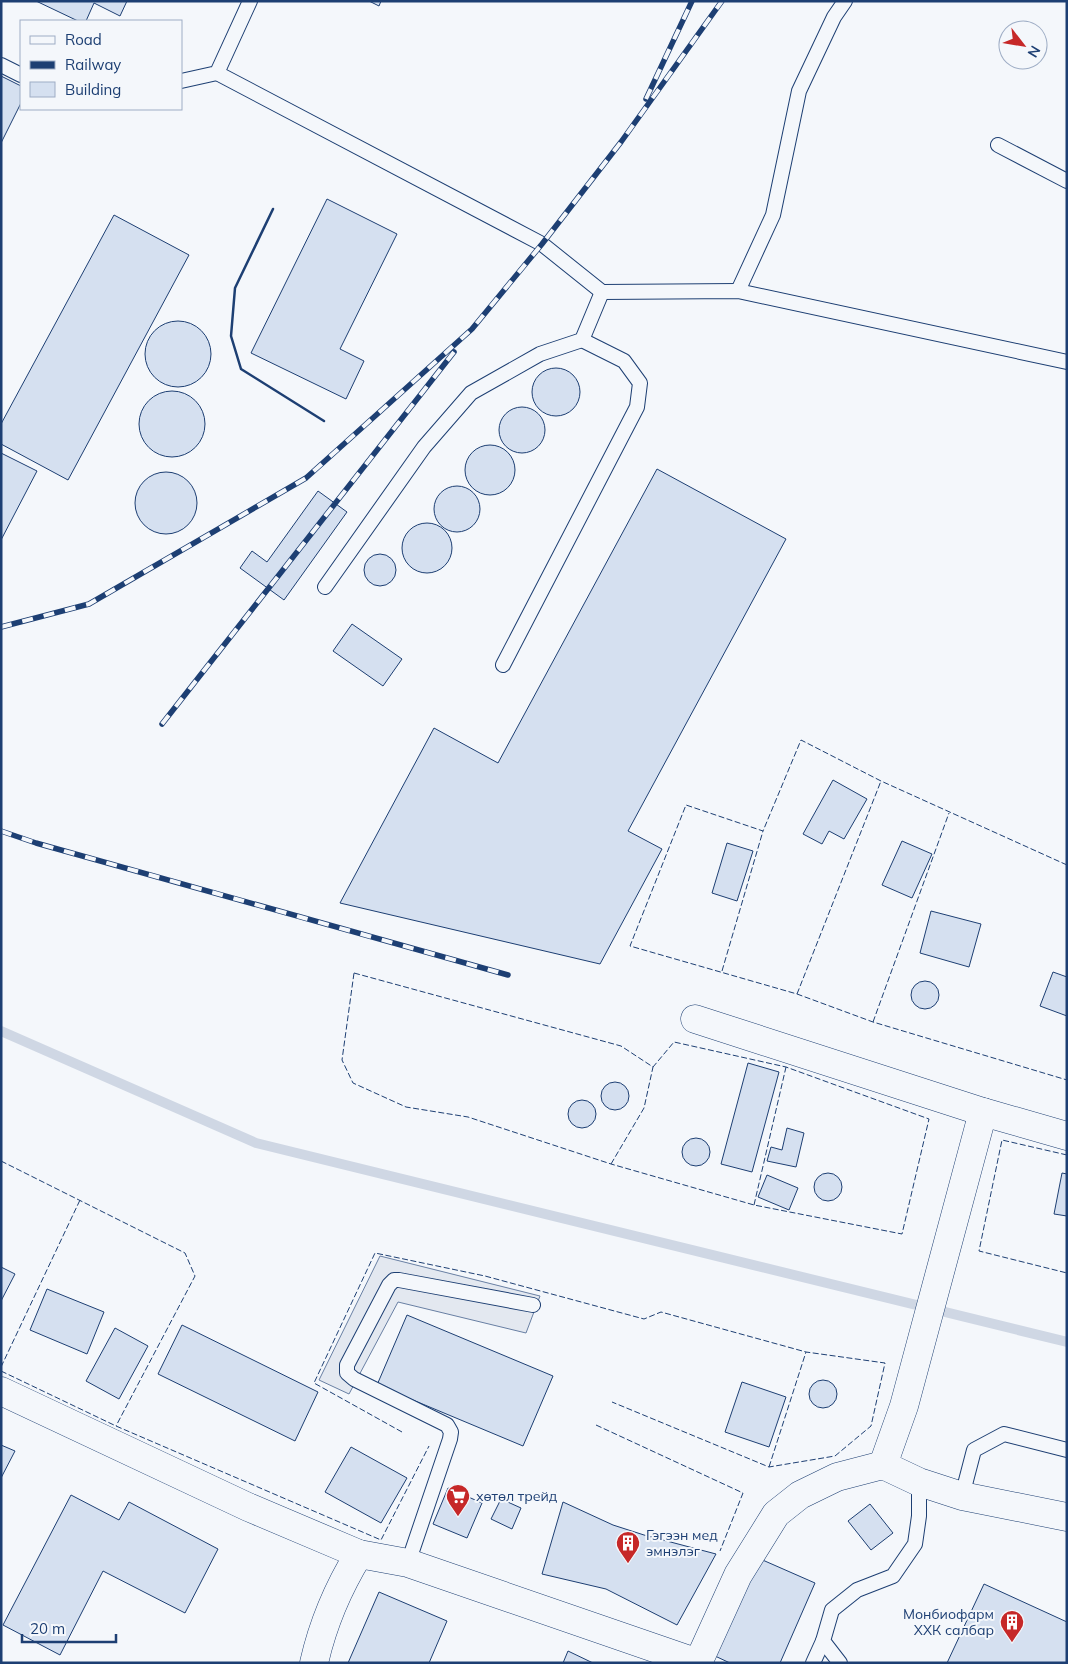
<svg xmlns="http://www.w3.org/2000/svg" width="1068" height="1664" viewBox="0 0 1068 1664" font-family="Mulish,sans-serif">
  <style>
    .parking { fill: #e3e8f0; stroke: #687fa3 }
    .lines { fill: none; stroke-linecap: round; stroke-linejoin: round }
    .stream { stroke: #cfd7e4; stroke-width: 10 }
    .building { fill: #d5e0f0; stroke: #1d3f73 }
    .lane-casing { stroke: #1d3f73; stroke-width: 16 }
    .street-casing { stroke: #1d3f73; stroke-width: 29 }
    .lane { stroke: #f4f7fb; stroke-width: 14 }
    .street { stroke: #f4f7fb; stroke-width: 28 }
    .rail-casing { stroke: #1d3f73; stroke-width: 5.5 }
    .rail { stroke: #f4f7fb; stroke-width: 4; stroke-dasharray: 11; stroke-linecap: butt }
    .fence { stroke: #1d3f73; stroke-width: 1; stroke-dasharray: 6 2.5; stroke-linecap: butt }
    .wall { stroke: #1d3f73; stroke-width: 2.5 }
    .labels { text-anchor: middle; stroke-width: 4; stroke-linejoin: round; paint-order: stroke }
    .poi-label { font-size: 14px; fill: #1d3f73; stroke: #f4f7fb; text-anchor: start }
  </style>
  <rect width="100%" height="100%" fill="#f4f7fb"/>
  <path class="parking" d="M380,1256L540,1296L526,1333L398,1302L349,1394L319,1380Z"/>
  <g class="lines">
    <path class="stream" d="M1,1031L256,1143L1067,1342"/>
  </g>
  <g class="building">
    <path d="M36,1H127L120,16L94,3L86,21H78Z"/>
    <path d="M369,1H381L379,6Z"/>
    <path d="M1,76L21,86V103L1,143Z"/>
    <path d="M327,199L397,234L340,349L364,361L346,399L251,353Z"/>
    <path d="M114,215L189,255L68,480L1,444V424Z"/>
    <circle cx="178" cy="354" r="33"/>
    <circle cx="556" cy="392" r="24"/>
    <circle cx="172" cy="424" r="33"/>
    <circle cx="522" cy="430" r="23"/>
    <circle cx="490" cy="470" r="25"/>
    <path d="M1,453L37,471L1,540Z"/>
    <path d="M657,469L786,539L628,831L662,849L600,964L340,903L434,728L498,763Z"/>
    <circle cx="166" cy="503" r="31"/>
    <circle cx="457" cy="509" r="23"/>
    <path d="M318,491L347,512L284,600L240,568L252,551L267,562Z"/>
    <circle cx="427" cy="548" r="25"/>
    <circle cx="380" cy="570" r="16"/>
    <path d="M352,624L402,659L383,686L333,651Z"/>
    <path d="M833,780L867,799L844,839L829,831L822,844L803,834Z"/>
    <path d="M902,841L932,854L912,898L882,885Z"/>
    <path d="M727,843L753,851L737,901L712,893Z"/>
    <path d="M931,911L981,924L969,967L920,953Z"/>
    <path d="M1053,972L1067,977V1016L1040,1006Z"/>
    <circle cx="925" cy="995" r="14"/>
    <path d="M748,1063L779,1072L752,1172L721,1164Z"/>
    <circle cx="615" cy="1096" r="14"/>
    <circle cx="582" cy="1114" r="14"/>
    <path d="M787,1128L804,1133L796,1167L767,1161L771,1147L782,1150Z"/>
    <circle cx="696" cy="1152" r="14"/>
    <path d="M1062,1173L1067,1174V1216L1054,1214Z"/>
    <circle cx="828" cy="1187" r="14"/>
    <path d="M767,1175L798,1188L789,1210L758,1197Z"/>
    <path d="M1,1267L15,1274L1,1301Z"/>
    <path d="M47,1289L104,1312L87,1354L30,1330Z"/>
    <path d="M407,1315L553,1376L523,1446L377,1385Z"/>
    <path d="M182,1325L318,1392L295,1441L158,1374Z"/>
    <path d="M115,1328L148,1346L119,1399L86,1381Z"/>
    <circle cx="823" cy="1394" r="14"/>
    <path d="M742,1382L786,1397L769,1447L725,1432Z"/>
    <path d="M1,1445L15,1451L1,1478Z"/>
    <path d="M351,1447L407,1478L381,1523L325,1492Z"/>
    <path d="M448,1488L482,1503L467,1538L433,1524Z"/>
    <path d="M71,1495L119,1520L129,1502L218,1549L185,1613L103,1571L60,1655L3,1625Z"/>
    <path d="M501,1499L521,1508L512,1529L491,1519Z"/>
    <path d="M563,1502L613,1525L644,1535L716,1554L677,1625L606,1589L542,1574Z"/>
    <path d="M870,1504L893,1533L871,1550L848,1521Z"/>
    <path d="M758,1558L815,1583L780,1663H730L715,1656Z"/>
    <path d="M984,1584L1067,1622V1663H947Z"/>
    <path d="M379,1592L447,1621L429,1663H348Z"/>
    <path d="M568,1651L593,1663H563Z"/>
  </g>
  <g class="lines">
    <g class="lane-casing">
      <g id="lane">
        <path d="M1,65L21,75"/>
        <path d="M217,73L542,244L602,292L738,291L1067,362"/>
        <path d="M181,81L217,73L250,1"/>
        <path d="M998,145L1067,181"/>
        <path d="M738,291L773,215L799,91L834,17L845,1"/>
        <path d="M325,587L424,447L471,393L540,354L582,340L602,292"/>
        <path d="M503,665L637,407L640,383L624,361L582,340"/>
        <path d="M962,1496L974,1450L1004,1434L1067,1450"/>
        <path d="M408,1563L450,1439L451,1432L447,1425L354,1379L347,1373V1365L389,1285L394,1280H399L533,1305"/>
        <path d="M813,1663L823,1641"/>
        <path d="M840,1663L823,1641L832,1610L857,1590L893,1576L915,1544L919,1516V1482"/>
      </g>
    </g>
    <g class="street-casing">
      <g id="street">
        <path d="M695,1019L983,1112L1067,1136"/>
        <path d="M1,1391L248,1507L359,1554L408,1563L698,1663"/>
        <path d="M883,1465L904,1406L983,1112"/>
        <path d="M314,1663C323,1623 338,1588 359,1554"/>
        <path d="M698,1663L738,1575L776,1514L800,1495L837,1477L883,1465L919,1482L962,1496L1067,1517"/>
      </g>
    </g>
    <use href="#lane" class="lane"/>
    <use href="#street" class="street"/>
    <g class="rail-casing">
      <g id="rail">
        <path d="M646,99L692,1"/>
        <path d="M1,627L89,604L306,478L472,329L542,244L621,142L722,1"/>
        <path d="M162,724L454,352"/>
        <path d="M1,831L36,843L508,975"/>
      </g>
    </g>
    <use href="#rail" class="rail"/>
    <g class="fence">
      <path d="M1067,865L881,781L801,740L763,831L686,805L630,946L797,994L873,1022L1067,1080"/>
      <path d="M722,971L763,831"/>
      <path d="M354,973L621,1046L653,1067L674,1042L786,1067L929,1119L902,1234L754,1205L611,1164L468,1117L406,1107L353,1083L342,1060Z"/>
      <path d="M797,994L881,781"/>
      <path d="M873,1022L949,813"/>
      <path d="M1067,1155L1002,1140L979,1251L1067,1273"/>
      <path d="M1,1161L185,1253L195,1276L116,1426"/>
      <path d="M611,1164L644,1108L653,1067"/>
      <path d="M754,1205L786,1067"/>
      <path d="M1,1367L80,1200"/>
      <path d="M1,1371L116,1426L381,1540L429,1446"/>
      <path d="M596,1425L743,1493L720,1551"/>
      <path d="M402,1432L314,1383L375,1253L485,1276L644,1319L661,1312L806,1352L885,1363L871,1426L835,1456L769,1467L612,1402"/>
      <path d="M769,1467L806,1352"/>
    </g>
    <path class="wall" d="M273,209L235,288L231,336L241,369L324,421"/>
  </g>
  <defs>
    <g id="supermarket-pin" transform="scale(1.25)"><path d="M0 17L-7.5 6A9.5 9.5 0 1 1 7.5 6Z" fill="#c62828" stroke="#f4f7fb"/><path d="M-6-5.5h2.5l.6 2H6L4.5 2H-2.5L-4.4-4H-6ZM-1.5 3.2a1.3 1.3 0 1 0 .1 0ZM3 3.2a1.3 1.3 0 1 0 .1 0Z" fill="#fff"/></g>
    <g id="building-pin" transform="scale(1.25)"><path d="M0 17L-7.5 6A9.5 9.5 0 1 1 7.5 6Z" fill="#c62828" stroke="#f4f7fb"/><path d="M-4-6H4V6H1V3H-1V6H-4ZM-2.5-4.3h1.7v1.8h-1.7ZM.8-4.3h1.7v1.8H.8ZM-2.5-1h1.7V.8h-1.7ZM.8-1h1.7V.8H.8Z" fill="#fff"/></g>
  </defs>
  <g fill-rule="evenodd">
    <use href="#supermarket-pin" x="458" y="1496"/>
    <use href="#building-pin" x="628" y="1543"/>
    <use href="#building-pin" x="1012" y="1622"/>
  </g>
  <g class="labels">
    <g class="poi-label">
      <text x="476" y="1501">хөтөл трейд</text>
      <text x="646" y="1540">Гэгээн мед<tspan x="646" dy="16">эмнэлэг</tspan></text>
      <text x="994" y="1619" text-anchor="end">Монбиофарм<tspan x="994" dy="16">ХХК салбар</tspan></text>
    </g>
  </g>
  <rect width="1068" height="1664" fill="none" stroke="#1d3f73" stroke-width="5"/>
  <rect x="20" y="20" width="162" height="90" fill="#f4f7fb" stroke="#9eadc5"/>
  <rect x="30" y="36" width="25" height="8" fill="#f4f7fb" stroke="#9eadc5"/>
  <text x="65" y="45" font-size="15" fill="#1d3f73">Road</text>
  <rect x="30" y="61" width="25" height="8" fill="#1d3f73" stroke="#9eadc5"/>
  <text x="65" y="70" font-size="15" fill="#1d3f73">Railway</text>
  <rect x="30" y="82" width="25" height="15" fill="#d5e0f0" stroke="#9eadc5"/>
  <text x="65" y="95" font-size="15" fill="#1d3f73">Building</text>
  <g transform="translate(1023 45) rotate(121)"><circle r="24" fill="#f4f7fb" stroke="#9eadc5"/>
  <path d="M0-4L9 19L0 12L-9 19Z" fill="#c62828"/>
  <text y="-8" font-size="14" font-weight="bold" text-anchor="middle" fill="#1d3f73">N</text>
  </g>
  <path d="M22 1634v8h94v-8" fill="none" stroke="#1d3f73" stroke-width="2.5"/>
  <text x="30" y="1634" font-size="15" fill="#1d3f73" stroke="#f4f7fb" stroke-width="4" paint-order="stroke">20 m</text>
</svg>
